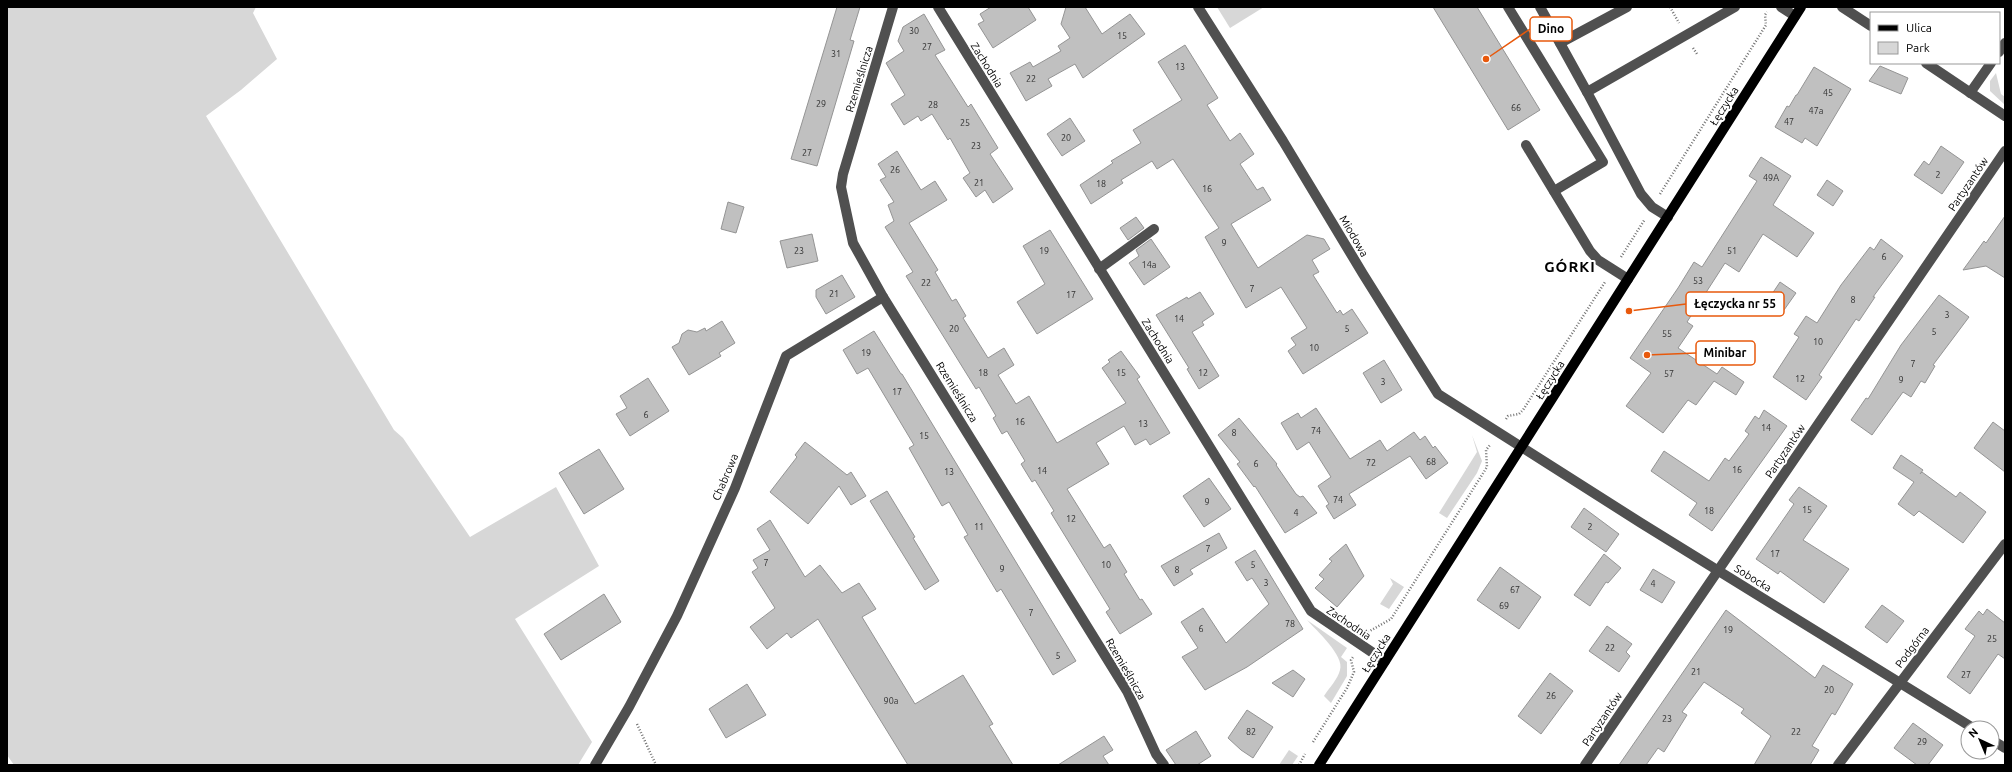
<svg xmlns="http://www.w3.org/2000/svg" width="2012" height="772" viewBox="0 0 2012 772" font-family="Ubuntu,sans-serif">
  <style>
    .green { fill: #d7d7d7 }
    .building { fill: #c0c0c0; stroke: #949494 }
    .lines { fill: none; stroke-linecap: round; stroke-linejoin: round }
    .path { stroke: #727272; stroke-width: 2.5; stroke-dasharray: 1 2; stroke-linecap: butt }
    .minor { stroke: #505050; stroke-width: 10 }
    .major { stroke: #000; stroke-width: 10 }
    .labels { text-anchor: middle; stroke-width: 4; stroke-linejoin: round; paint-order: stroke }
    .number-label { font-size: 9px; fill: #303030 }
    .street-label { font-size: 11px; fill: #000; stroke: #fff }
    .district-label { font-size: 15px; font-weight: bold; letter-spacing: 1px; fill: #000; stroke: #fff }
    .leader { fill: none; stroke: #e8590c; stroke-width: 1.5 }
    .callout-dot { fill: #e8590c; stroke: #fff; stroke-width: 1.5 }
    .callout { fill: #fff; stroke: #e8590c; stroke-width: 1.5 }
    .callout-label { font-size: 12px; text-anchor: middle; font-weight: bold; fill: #000 }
  </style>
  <rect width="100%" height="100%" fill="#fff"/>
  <g class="green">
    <path d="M7,7H256L253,13L277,59L241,90L206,116L394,430L403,438L470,537L556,487L599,566L515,619L592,742L578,765H14L7,755Z"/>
    <path d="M1217,7H1264L1230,28Z"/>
    <path d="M1996,73L2001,94L2005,97V105L1990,91V81Z"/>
    <path d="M1472,435L1482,461L1477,473L1447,518L1439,513L1477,452Z"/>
    <path d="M1390,578L1404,587L1389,609L1380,604L1393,584Z"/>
    <path d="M1307,620L1347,648L1341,657L1347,662V676L1331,703L1324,696C1329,688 1338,679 1340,670C1345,656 1316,630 1307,620Z"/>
    <path d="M1289,750L1298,756L1292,765H1279Z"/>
  </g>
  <g class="building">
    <path d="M837,7H860L850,40L854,41L817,166L791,159Z"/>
    <path d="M991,7H1028L1036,20L993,48L978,24L984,21L980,14Z"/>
    <path d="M1066,7H1085L1102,34L1130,14L1145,34L1083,78L1075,64L1048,79L1052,86L1026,101L1010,73L1030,62L1033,67L1061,51L1058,46L1070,38L1061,24Z"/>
    <path d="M1433,7H1477L1540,110L1508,130Z"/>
    <path d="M924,14L945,50L935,55L968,107L971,104L998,148L990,154L1013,189L993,203L985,190L976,197L963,178L970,173L950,138L948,140L932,114L921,121L918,116L904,125L891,104L905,95L886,63L904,51L898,41L903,27Z"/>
    <path d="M1185,45L1218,98L1207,105L1230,141L1240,133L1254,154L1240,164L1257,190L1263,187L1271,200L1231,224L1258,268L1307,235L1324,239L1330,249L1312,260L1319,272L1313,275L1337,313L1340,310L1343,315L1352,309L1368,333L1303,374L1288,351L1296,345L1291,338L1307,328L1281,287L1246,308L1205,237L1219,228L1173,159L1157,169L1152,161L1121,180L1123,183L1091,204L1080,185L1113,163L1111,161L1141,143L1133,130L1182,100L1158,62Z"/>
    <path d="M1880,66L1908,78L1901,94L1869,81Z"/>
    <path d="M1814,67L1851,89L1817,146L1805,138L1802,143L1775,127L1787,106L1789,107L1796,95H1797Z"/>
    <path d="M1070,118L1085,141L1062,156L1047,134Z"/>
    <path d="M1941,146L1964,162L1942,194L1914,175L1924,161L1929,165Z"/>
    <path d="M897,151L921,190L935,181L947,200L909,223L938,270L935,272L952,301L956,299L966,316L963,318L988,358L1004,348L1014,365L998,375L1016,404L1029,396L1057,443L1126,403L1102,368L1110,362L1108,360L1121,351L1140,377L1137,379L1170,433L1150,445L1146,439L1135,445L1124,426L1096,443L1109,464L1067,489L1104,548L1110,544L1127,572L1124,574L1140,600L1142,599L1152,614L1120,634L1106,612L1110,609L1051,513L1054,511L1035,480L1032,482L1021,464L1025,461L1007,431L1002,434L993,418L996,416L979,387L976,389L906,276L913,272L885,227L894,221L888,205L894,202L880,180L886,177L878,164Z"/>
    <path d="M1761,157L1791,176L1773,205L1814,233L1797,257L1763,234L1739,272L1725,263L1687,322L1693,326L1678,348L1717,374L1722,367L1744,382L1736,395L1714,381L1696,405L1688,400L1663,433L1626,406L1651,373L1630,358L1678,288L1694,262L1702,267L1757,181L1749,176Z"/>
    <path d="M1827,180L1843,191L1833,206L1817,195Z"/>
    <path d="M728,202L744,207L736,233L721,229Z"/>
    <path d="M2005,216V278L1986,266L1963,270L1984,241L1986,243Z"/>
    <path d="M1136,217L1144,228L1128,240L1120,228Z"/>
    <path d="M1050,230L1093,299L1037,334L1017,302L1045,284L1023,246Z"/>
    <path d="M812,234L818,261L787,268L780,241Z"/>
    <path d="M1151,239L1170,267L1144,285L1129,263L1139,256L1136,250Z"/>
    <path d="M1881,239L1903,256L1873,297H1875L1859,321L1856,319L1819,375L1822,377L1806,400L1773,377L1799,337L1794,334L1806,316L1817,323L1841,285L1870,247L1874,250Z"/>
    <path d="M842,275L855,297L826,314L816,297V290Z"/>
    <path d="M1780,282L1796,293L1784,310L1768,300Z"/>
    <path d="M1200,292L1214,314L1202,322L1204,325L1192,332L1219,376L1199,389L1187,369L1189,368L1156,315L1187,297L1188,299Z"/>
    <path d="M1939,295L1969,317L1933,365L1935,366L1925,383L1921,381L1911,397L1903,392L1872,435L1851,420L1866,398L1868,399L1901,345Z"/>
    <path d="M722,321L735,343L719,353L721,356L689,375L672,347L679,343L682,334L688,330L697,332L705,328L706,331Z"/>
    <path d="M874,331L901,374H902L1076,661L1053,675L1001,589L997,592L964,537L968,535L949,502L942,506L909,448L914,445L868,368L857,374L843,350Z"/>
    <path d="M1384,360L1402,390L1381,403L1363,373Z"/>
    <path d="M648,378L669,411L630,436L616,414L627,408L620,396Z"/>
    <path d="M1316,408L1350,459L1380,440L1387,451L1414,432L1420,440L1425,436L1433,448L1435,446L1448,463L1426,479L1410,456L1349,494L1356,505L1334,519L1326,506L1329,504L1318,486L1331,477L1309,442L1297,450L1281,423L1298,413L1301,418Z"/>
    <path d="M1764,410L1787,426L1712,531L1689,515L1697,503L1651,471L1664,451L1709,481L1725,458L1729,461L1749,434L1745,431L1755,416L1759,419Z"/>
    <path d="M1239,418L1277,464L1276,465L1296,494L1300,497L1303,496L1317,513L1285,533L1255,486L1254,487L1237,464L1240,462L1218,435Z"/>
    <path d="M1993,422L2005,431V472L1974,448Z"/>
    <path d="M805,442L847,475L851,472L866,496L851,505L839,486L808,524L770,492L797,457L795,455Z"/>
    <path d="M599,449L624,489L584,514L559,473Z"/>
    <path d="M1901,455L1923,470L1920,474L1922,472L1956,497L1960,492L1986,512L1963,543L1919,511L1914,516L1898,504L1914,482L1893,468Z"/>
    <path d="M1209,478L1231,509L1204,527L1183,496Z"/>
    <path d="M1799,487L1827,506L1803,540L1849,569L1824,603L1780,571L1778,574L1756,559L1794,504L1789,500Z"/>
    <path d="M887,491L915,537L913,538L939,581L925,590L870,501Z"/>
    <path d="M1584,508L1619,534L1606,552L1571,527Z"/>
    <path d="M770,520L805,577L820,565L842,593L859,583L876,609L862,617L915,704L963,675L993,724L989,726L1013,765H908L818,619L791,638L787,633L767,649L750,627L775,608L752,572L758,568L753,560L770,550L757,529Z"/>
    <path d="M1219,533L1227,548L1190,570L1193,574L1174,586L1161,566Z"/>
    <path d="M1346,544L1364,576L1337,607L1315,588L1324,579L1319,575L1332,561L1329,559Z"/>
    <path d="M1255,550L1303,629L1247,667L1205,690L1182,657L1198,648L1181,622L1203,608L1226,643L1269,604L1252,578L1247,581L1235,562Z"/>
    <path d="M1604,554L1621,568L1608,583L1606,582L1590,606L1574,595Z"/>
    <path d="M1500,567L1541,597L1519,629L1477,600Z"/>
    <path d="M1653,569L1675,582L1662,603L1640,590Z"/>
    <path d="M604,594L621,622L561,660L544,634Z"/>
    <path d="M1882,605L1904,621L1887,643L1865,627Z"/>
    <path d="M1987,609L2005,623V659L1998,654L1970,694L1947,677L1975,636L1965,629L1979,611L1983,615Z"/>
    <path d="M1726,610L1815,678L1823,665L1853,684L1835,715L1832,713L1812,746L1819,750L1810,765H1754L1771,736L1741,713L1744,709L1704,682L1682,712L1687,715L1664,752L1658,748L1646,765H1619Z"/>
    <path d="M1607,626L1632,644L1626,652L1630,656L1619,672L1589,651Z"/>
    <path d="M1293,670L1305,679L1293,697L1272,683Z"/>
    <path d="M1550,673L1573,691L1541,734L1518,716Z"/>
    <path d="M747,684L766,715L726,738L709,709Z"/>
    <path d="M1247,710L1273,727L1253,758L1241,750L1228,738Z"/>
    <path d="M1913,723L1943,745L1928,765H1917L1894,748Z"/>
    <path d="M1196,731L1211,756L1197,765H1176L1166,750Z"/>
    <path d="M1104,736L1113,750L1103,756L1109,765H1058Z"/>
  </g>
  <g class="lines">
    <g class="path">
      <path d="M1670,7L1679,23"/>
      <path d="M1693,48L1697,54"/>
      <path d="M1660,194L1766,25L1765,15L1767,12"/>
      <path d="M1621,257L1645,219"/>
      <path d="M1506,419L1508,416L1519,414L1523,410L1605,282"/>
      <path d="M1368,632L1391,619L1487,467L1486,450L1490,445"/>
      <path d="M637,724L656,765"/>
      <path d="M1313,742L1347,688L1354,672L1351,660L1353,657"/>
      <path d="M1299,765L1305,754"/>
    </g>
    <g class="minor">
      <path d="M893,7L843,174L841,187L853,243L883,297L1127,691L1156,754L1164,765"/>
      <path d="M938,7L1311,611L1385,661"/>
      <path d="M1198,7L1283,141L1363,274L1438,394L1641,523L1973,728"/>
      <path d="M1508,7L1603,162L1554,191"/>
      <path d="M1540,7L1587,92"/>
      <path d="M1781,7L1795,16"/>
      <path d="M1842,7L1871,26"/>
      <path d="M1560,43L1627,7"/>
      <path d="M1999,52L2005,43"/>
      <path d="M1926,63L2005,116"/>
      <path d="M1970,93L1991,63"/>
      <path d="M1526,145L1590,251L1598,260L1628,279"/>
      <path d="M1668,217L1652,207L1641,194L1587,92L1735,7"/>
      <path d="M1099,269L1154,229"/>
      <path d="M1992,740L2005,748"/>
      <path d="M595,765L629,707L677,616L735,488L786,356L883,297"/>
      <path d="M1585,765L2005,151"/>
      <path d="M1838,765L2005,544"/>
    </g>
    <path class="major" d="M1319,765L1801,7"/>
  </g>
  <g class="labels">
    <g class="number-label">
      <text x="914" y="34">30</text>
      <text x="1122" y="39">15</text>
      <text x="927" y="50">27</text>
      <text x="836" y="57">31</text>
      <text x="1180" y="70">13</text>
      <text x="1031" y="82">22</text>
      <text x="1828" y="96">45</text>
      <text x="821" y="107">29</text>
      <text x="933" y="108">28</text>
      <text x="1516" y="111">66</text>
      <text x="1816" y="114">47a</text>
      <text x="1789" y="125">47</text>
      <text x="965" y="126">25</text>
      <text x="1066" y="141">20</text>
      <text x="976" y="149">23</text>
      <text x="807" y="156">27</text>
      <text x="895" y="173">26</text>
      <text x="1938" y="178">2</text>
      <text x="1771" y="181">49A</text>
      <text x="979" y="186">21</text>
      <text x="1101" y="187">18</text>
      <text x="1207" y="192">16</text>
      <text x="1224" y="246">9</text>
      <text x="799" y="254">23</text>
      <text x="1044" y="254">19</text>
      <text x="1732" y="254">51</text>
      <text x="1884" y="260">6</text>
      <text x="1149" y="268">14a</text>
      <text x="1698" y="284">53</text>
      <text x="926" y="286">22</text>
      <text x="1252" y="292">7</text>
      <text x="834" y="297">21</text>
      <text x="1071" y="298">17</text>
      <text x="1853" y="303">8</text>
      <text x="1947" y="318">3</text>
      <text x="1179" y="322">14</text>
      <text x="954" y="332">20</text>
      <text x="1347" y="332">5</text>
      <text x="1934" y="335">5</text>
      <text x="1667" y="337">55</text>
      <text x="1818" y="345">10</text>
      <text x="1314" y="351">10</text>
      <text x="866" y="356">19</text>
      <text x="1913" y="367">7</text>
      <text x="983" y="376">18</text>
      <text x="1121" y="376">15</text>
      <text x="1203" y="376">12</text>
      <text x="1669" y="377">57</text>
      <text x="1800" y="382">12</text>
      <text x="1901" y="383">9</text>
      <text x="1383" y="385">3</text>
      <text x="897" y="395">17</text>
      <text x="646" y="418">6</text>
      <text x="1020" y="425">16</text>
      <text x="1143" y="427">13</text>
      <text x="1766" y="431">14</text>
      <text x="1316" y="434">74</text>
      <text x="1234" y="436">8</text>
      <text x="924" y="439">15</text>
      <text x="1431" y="465">68</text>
      <text x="1371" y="466">72</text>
      <text x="1256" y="467">6</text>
      <text x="1737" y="473">16</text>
      <text x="1042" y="474">14</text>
      <text x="949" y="475">13</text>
      <text x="1338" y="503">74</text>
      <text x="1207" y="505">9</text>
      <text x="1807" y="513">15</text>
      <text x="1709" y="514">18</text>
      <text x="1296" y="516">4</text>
      <text x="1071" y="522">12</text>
      <text x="979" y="530">11</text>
      <text x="1590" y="530">2</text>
      <text x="1208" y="552">7</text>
      <text x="1775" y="557">17</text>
      <text x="766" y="566">7</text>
      <text x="1106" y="568">10</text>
      <text x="1253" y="568">5</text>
      <text x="1002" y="572">9</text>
      <text x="1177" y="573">8</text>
      <text x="1266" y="586">3</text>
      <text x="1653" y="587">4</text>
      <text x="1515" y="593">67</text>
      <text x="1504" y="609">69</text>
      <text x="1031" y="616">7</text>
      <text x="1290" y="627">78</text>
      <text x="1201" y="632">6</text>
      <text x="1728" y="633">19</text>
      <text x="1992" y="642">25</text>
      <text x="1610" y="651">22</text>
      <text x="1058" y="659">5</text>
      <text x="1696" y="675">21</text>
      <text x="1966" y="678">27</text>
      <text x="1829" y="693">20</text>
      <text x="1551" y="699">26</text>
      <text x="891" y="704">90a</text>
      <text x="1667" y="722">23</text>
      <text x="1251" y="735">82</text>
      <text x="1796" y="735">22</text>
      <text x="1922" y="745">29</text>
    </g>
    <g class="street-label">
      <text transform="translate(987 65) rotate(58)" y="4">Zachodnia</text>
      <text transform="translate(859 79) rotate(-73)" y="4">Rzemieślnicza</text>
      <text transform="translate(1724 106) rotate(-58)" y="4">Łęczycka</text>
      <text transform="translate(1968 184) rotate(-56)" y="4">Partyzantów</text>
      <text transform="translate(1354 236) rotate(60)" y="4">Miodowa</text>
      <text transform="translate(1158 341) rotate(58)" y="4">Zachodnia</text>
      <text transform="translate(1550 380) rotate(-58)" y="4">Łęczycka</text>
      <text transform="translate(957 392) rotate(58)" y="4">Rzemieślnicza</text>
      <text transform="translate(1785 451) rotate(-56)" y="4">Partyzantów</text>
      <text transform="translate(725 477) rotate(-67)" y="4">Chabrowa</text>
      <text transform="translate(1753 578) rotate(32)" y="4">Sobocka</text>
      <text transform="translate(1349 623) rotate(34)" y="4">Zachodnia</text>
      <text transform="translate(1912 647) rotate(-53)" y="4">Podgórna</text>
      <text transform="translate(1376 653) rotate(-58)" y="4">Łęczycka</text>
      <text transform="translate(1126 669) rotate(60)" y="4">Rzemieślnicza</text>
      <text transform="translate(1602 719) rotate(-56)" y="4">Partyzantów</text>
    </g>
    <g class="district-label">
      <text x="1570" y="272">GÓRKI</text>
    </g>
  </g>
  <path class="leader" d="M1486 59L1530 29M1629 311L1686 304M1647 355L1696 353"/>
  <g class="callout-dot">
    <circle cx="1486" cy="59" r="4"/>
    <circle cx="1629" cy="311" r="4"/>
    <circle cx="1647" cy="355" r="4"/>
  </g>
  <g class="callout">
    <rect x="1530" y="17" width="42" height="24" rx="4"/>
    <rect x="1686" y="292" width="98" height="24" rx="4"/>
    <rect x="1696" y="341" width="59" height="24" rx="4"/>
  </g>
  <g class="callout-label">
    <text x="1551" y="33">Dino</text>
    <text x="1735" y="308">Łęczycka nr 55</text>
    <text x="1725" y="357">Minibar</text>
  </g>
  <rect width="2012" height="772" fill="none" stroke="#000000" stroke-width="16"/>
  <rect x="1870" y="12" width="130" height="52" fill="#ffffff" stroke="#999999"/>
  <rect x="1878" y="25" width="20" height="6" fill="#000000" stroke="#999999"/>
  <text x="1906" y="32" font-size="12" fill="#000000">Ulica</text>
  <rect x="1878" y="42" width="20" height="12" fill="#d7d7d7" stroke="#999999"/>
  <text x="1906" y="52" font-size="12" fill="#000000">Park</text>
  <g transform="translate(1980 740) rotate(316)"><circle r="19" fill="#ffffff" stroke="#999999"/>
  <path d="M0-3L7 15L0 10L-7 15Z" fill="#000000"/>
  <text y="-6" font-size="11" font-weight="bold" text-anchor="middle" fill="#000000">N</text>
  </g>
</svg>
